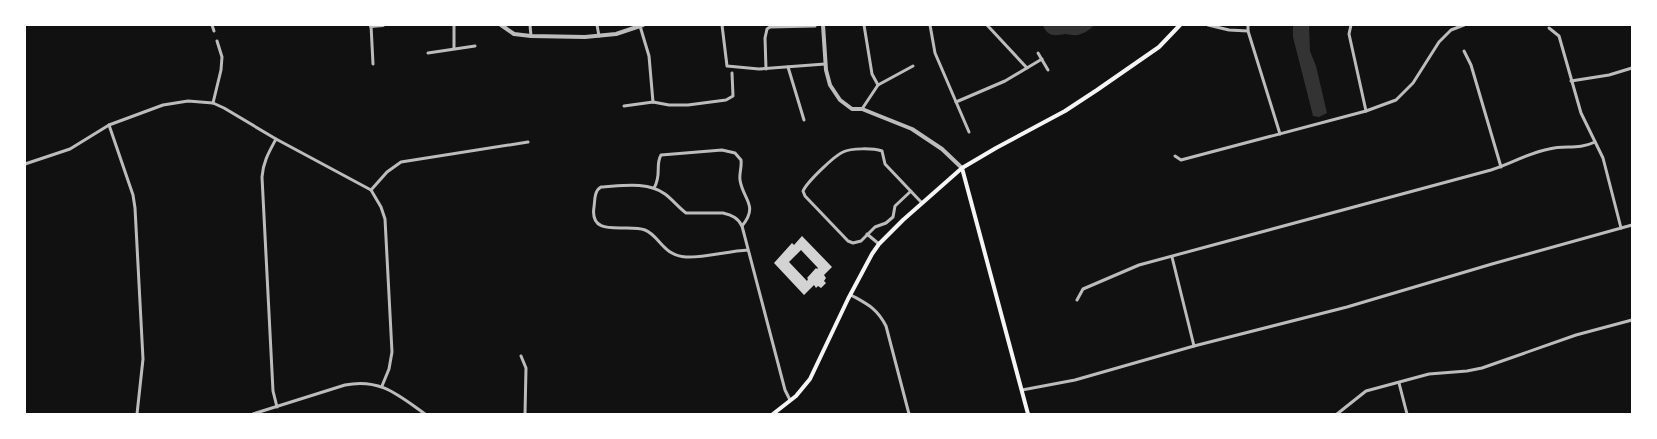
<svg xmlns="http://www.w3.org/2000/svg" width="1657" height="439" viewBox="0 0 1657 439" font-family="Merriweather,serif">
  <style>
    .water { fill: #333 }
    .building { fill: #d3d3d3; fill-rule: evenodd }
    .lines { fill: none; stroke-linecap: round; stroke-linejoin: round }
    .minor { stroke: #bcbcbc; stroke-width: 3 }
    .tertiary { stroke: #bcbcbc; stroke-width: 4 }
    .secondary { stroke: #f5f5f5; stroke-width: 4 }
  </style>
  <rect width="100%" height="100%" fill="#111"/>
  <g class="water">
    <path d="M1043,25H1095C1090,29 1084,34 1077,35C1074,36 1069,34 1065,34C1055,36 1047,37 1043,25Z"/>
    <path d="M1293,25H1309L1310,51L1316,66L1327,113L1319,117L1313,116L1311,108L1293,37Z"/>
  </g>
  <path class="building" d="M802,236L832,267L824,275L826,278L824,281L826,283L821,288L818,286L816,288L814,285L804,295L774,263L792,243L794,245ZM801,250L818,268L817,269L816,268L807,278L808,279L807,281L789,262Z"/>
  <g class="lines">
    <g class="minor">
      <path d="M212,25L214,31"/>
      <path d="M371,25L373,64"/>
      <path d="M530,25L531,36"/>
      <path d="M597,25L599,36"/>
      <path d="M722,25L727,66L759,69L825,64"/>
      <path d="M864,25L872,74L878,85"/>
      <path d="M930,25L935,53L969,132"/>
      <path d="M987,25L1027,68"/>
      <path d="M1208,25L1229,30L1248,31"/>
      <path d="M1248,25V31L1280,134"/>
      <path d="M1351,25L1349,34L1366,111"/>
      <path d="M640,26L649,56L653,102"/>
      <path d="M1549,28L1559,36L1581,113L1603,158L1621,228"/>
      <path d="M454,48V25"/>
      <path d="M1464,51L1471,65L1501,167"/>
      <path d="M428,53L475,46"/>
      <path d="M1038,53L1048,70"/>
      <path d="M788,67L804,120"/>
      <path d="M766,69L765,38L767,29L770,27L815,26"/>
      <path d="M1571,81L1609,75L1632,68"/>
      <path d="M956,102L1005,81L1042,59"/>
      <path d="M213,103L221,70L222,57L217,41"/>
      <path d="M624,106L653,102L669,105H688L726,100L733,96L732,73"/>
      <path d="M862,109L878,85L913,66"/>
      <path d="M109,125L133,195L135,208L143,359L137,414"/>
      <path d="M276,139C269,152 263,162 262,177L273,391L277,407"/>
      <path d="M1175,156L1181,160L1366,111L1396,100L1413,83L1439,42L1451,30L1464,25"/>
      <path d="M25,164L70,149L109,125L163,105L188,101L213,103L224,108L276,139L371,190L381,207L385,219L392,352L389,369L382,386"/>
      <path d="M654,188C662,175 655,165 661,155L722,150L735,153L741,160C742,167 739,174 740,180C743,200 759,205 742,226"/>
      <path d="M371,190L387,172L401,162L528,142"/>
      <path d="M911,191L895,206L893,217L886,223L875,227L861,241L853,243L848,241L805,196L803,191C807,182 834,156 843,152C851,148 873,148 882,151L885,164L922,203"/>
      <path d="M867,234L879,244"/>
      <path d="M748,250C728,251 704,258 686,257C662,255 660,236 645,230C627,223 589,239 594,207C595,200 594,191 601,187C621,186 647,181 665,194C672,199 678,207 686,213H723C732,215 738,218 742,226L785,390L790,400"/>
      <path d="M1172,257L1194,346"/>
      <path d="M851,295C867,304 877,308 886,326L909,414"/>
      <path d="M1077,300L1083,289L1139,265L1491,170C1511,164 1528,153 1549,149C1566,145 1578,150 1595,142"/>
      <path d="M521,356L526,368L525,414"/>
      <path d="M1399,383L1407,414"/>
      <path d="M1022,390L1075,380L1194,346L1347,307L1492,264L1632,225"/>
      <path d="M253,414L345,385C380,378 398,395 425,414"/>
      <path d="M1337,414L1366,391L1429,374L1467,371L1482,368L1576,335L1632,320"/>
    </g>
    <g class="tertiary">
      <path d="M501,25L514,34L531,36L585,37L616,34L643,25"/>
      <path d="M823,25L826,70L830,85L840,100L852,109H862L912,129L942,149L962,168"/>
      <path d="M371,26L383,25"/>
    </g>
    <g class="secondary">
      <path d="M962,168L1028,414"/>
      <path d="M773,414L796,396L810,379L848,299L872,254L879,244L903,220L962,168L996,148L1065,111L1097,90L1159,47L1180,25"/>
    </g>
  </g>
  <rect width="1657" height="439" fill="none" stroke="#ffffff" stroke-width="52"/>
</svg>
